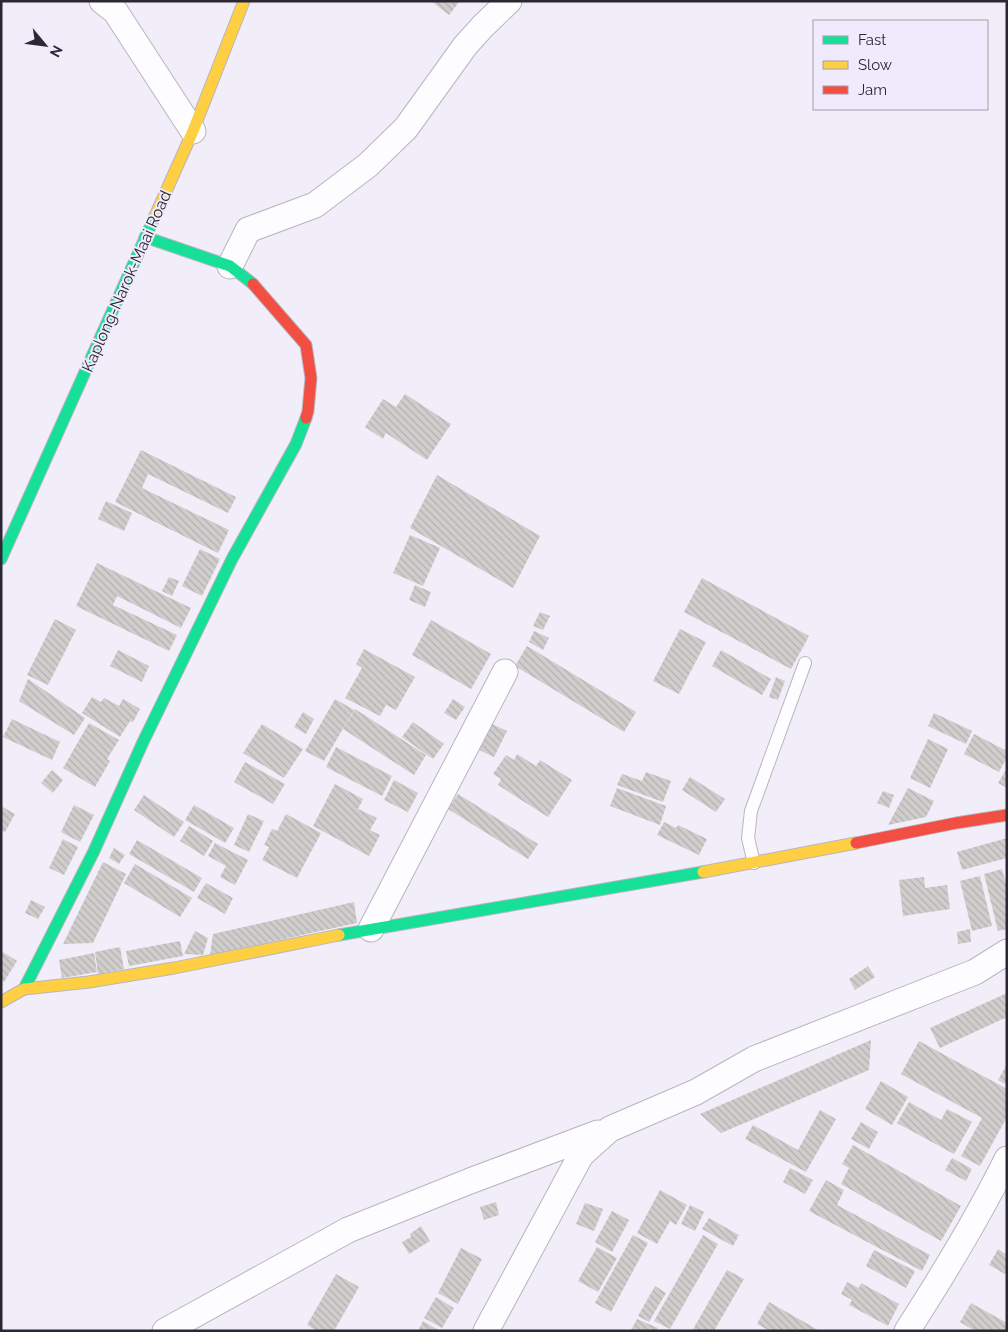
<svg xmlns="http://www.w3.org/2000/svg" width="1008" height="1332" viewBox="0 0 1008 1332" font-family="Raleway,sans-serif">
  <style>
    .building { fill: url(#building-back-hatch) }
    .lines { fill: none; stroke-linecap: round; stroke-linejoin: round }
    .lane-casing { stroke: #b9b5c0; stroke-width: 14 }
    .street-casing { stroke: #b9b5c0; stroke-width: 27 }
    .fast-casing { stroke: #b9b5c0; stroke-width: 13 }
    .slow-casing { stroke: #b9b5c0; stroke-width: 13 }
    .jam-casing { stroke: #b9b5c0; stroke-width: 13 }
    .lane { stroke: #fdfcfe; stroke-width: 12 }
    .street { stroke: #fdfcfe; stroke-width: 25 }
    .fast { stroke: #16e098; stroke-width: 11 }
    .slow { stroke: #ffcf43; stroke-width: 11 }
    .jam { stroke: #f24e42; stroke-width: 11 }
    .labels { text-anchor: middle; stroke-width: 4; stroke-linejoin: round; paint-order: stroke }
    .street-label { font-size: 16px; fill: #2b2733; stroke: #f0eafd }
  </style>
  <defs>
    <pattern id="building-back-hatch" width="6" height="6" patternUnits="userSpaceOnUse" patternTransform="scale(1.25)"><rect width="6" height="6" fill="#cfcecc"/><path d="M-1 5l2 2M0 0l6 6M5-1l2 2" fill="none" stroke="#b2b1b0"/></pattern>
  </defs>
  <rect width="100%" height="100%" fill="#f1eef9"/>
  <g class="building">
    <path d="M431,1H460L449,15Z"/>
    <path d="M405,394L451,424L427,460L386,433L383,439L365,427L383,399L396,407Z"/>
    <path d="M141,450L236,497L228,513L148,474L142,488L229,530L218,553L115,502Z"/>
    <path d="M437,475L540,536L513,588L410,528Z"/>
    <path d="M106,501L132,513L124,531L98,519Z"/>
    <path d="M410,535L440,548L423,586L393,573Z"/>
    <path d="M200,549L220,559L202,596L182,586Z"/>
    <path d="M97,563L191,608L181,628L117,596L113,605L177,635L169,651L76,606Z"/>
    <path d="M169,577L179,581L172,596L162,591Z"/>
    <path d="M702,578L809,636L791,669L684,612Z"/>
    <path d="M415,585L431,592L425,607L409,600Z"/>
    <path d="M540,612L550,616L543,630L533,626Z"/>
    <path d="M55,619L76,630L48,685L27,675Z"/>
    <path d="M431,620L491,654L471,689L412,655Z"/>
    <path d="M680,629L706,642L679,694L653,681Z"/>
    <path d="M534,631L549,638L543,650L529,642Z"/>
    <path d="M527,646L636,712L624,732L515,666Z"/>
    <path d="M364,649L415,677L396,710L386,705L380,716L345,698L362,668L356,664Z"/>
    <path d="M118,650L149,666L142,682L110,666Z"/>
    <path d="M721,650L771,679L762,695L712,666Z"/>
    <path d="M776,677L785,681L778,700L769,697Z"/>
    <path d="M28,679L85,718L74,735L19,701Z"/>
    <path d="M92,697L101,702L104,698L119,706L123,699L140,709L133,722L130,721L120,737L82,713Z"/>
    <path d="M335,699L354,710L324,761L305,751Z"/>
    <path d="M453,699L465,707L456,720L444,713Z"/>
    <path d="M355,709L426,755L414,775L343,729Z"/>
    <path d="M303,712L314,719L306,734L294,727Z"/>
    <path d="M934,713L972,731L966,744L928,726Z"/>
    <path d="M12,719L60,742L52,760L3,737Z"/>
    <path d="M413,722L444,744L433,759L402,737Z"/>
    <path d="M89,723L119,740L107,759L110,761L95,787L63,768Z"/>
    <path d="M490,723L507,731L494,757L477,749Z"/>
    <path d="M262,724L303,749L284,778L243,753Z"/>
    <path d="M974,734L1007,751V757L999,772L964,754Z"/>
    <path d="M928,739L948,749L930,788L910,778Z"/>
    <path d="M336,747L392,776L382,796L326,767Z"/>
    <path d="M517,754L536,766L540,760L572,780L548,817L498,785L501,779L493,774L506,755L514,760Z"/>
    <path d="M245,762L285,784L273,804L234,782Z"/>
    <path d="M1007,768V788L998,783Z"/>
    <path d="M52,770L63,780L53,793L41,783Z"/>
    <path d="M646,772L671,781L663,802L617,785L622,774L642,781Z"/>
    <path d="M690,777L725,799L716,812L682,790Z"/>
    <path d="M394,780L418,793L408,812L384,800Z"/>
    <path d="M335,784L363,799L358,809L377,818L370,830L380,835L369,856L313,826Z"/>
    <path d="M617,788L666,806L660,825L610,806Z"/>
    <path d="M908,788L934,801L926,817L888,825Z"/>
    <path d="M883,791L894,795L889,808L877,803Z"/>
    <path d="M458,794L538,844L528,859L448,809Z"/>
    <path d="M144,795L184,822L174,837L134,810Z"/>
    <path d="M74,805L94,815L80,842L61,832Z"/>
    <path d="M194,805L234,828L225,843L185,820Z"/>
    <path d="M1,806L15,814L5,832L1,830Z"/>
    <path d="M248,814L264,821L249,852L234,845Z"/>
    <path d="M286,814L321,833L297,878L262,860L269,847L264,845L272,829L277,831Z"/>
    <path d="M664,822L676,828L678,825L707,839L699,855L657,835Z"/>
    <path d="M189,826L213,841L204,856L180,841Z"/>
    <path d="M1007,838V858L962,870L957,852Z"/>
    <path d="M63,839L78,847L64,875L49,868Z"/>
    <path d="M137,840L202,878L194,892L129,854Z"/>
    <path d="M215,843L248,860L235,885L220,877L226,866L208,856Z"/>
    <path d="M114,848L125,855L119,864L109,858Z"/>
    <path d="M103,862L126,874L93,943L63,944Z"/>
    <path d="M135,864L192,898L180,917L124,883Z"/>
    <path d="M1002,869L1007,888V929L998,931L984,874Z"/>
    <path d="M980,876L992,926L972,931L960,881Z"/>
    <path d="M924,877L925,888L947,885L950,909L903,916L899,880Z"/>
    <path d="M206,883L233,898L225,914L197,898Z"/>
    <path d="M31,900L45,907L38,919L25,913Z"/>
    <path d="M354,902L357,923L210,955L213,934Z"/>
    <path d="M970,929L971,942L958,944L957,932Z"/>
    <path d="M195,931L208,938L203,955L184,954Z"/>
    <path d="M180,941L183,956L129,966L126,951Z"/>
    <path d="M120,947L124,969L98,974L95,952Z"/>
    <path d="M3,952L17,961L4,982L1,980V955Z"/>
    <path d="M94,953L97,972L62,978L59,960Z"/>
    <path d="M868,966L875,977L855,990L849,979Z"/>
    <path d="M1007,993V1017L940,1048L930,1028Z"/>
    <path d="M871,1040L869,1070L721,1133L700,1114Z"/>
    <path d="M919,1041L1007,1089V1117L980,1166L961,1156L982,1118L901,1074Z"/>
    <path d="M1007,1064V1085L998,1080Z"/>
    <path d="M881,1081L908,1097L892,1125L865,1109Z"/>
    <path d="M909,1102L941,1120L947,1109L972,1122L954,1154L897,1123Z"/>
    <path d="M820,1110L836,1119L806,1172L745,1139L753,1125L798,1150Z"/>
    <path d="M861,1122L878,1132L869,1149L851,1139Z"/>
    <path d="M853,1145L961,1206L941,1241L841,1184L849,1168L842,1164Z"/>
    <path d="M952,1158L972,1169L966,1181L945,1170Z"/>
    <path d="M790,1168L813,1180L805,1194L783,1182Z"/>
    <path d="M826,1180L844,1190L837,1205L930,1255L922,1271L809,1211Z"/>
    <path d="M660,1190L687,1205L676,1225L670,1221L657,1244L637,1233Z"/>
    <path d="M496,1202L499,1215L484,1220L480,1207Z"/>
    <path d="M585,1203L603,1209L594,1231L576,1224Z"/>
    <path d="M690,1205L704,1212L695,1231L681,1224Z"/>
    <path d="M612,1211L629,1220L612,1252L595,1242Z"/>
    <path d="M709,1218L739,1235L733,1246L702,1229Z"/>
    <path d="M421,1226L430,1241L409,1254L402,1242L411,1237L410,1234Z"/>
    <path d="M633,1235L648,1243L611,1312L595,1303Z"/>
    <path d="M703,1235L718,1244L670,1329L654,1321Z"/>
    <path d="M597,1247L617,1258L598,1292L578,1281Z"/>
    <path d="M461,1248L482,1259L458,1304L438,1293Z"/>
    <path d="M998,1249L1007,1255V1271L1005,1274L989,1265Z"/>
    <path d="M874,1250L915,1271L906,1288L866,1266Z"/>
    <path d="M727,1270L744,1279L714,1331H692Z"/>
    <path d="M336,1274L359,1287L334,1331H317L307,1325Z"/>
    <path d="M847,1282L859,1288L861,1283L899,1304L888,1326L849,1305L852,1300L841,1294Z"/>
    <path d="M655,1286L666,1293L649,1322L638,1316Z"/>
    <path d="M436,1297L454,1308L442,1328L424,1318Z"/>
    <path d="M769,1302L820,1331H770L757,1324Z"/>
    <path d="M971,1303L1007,1323V1331H975L960,1322Z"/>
    <path d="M637,1319L658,1328L657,1331L631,1330Z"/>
    <path d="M423,1321L440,1331H418Z"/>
  </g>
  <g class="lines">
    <g class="lane-casing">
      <path id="lane" d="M754,863L748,838L751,811L805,663"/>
    </g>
    <g class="street-casing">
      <g id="street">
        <path d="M102,1L115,11L193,131"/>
        <path d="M230,266L248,230L315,205L368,165L406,128L465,46L483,26L509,1"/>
        <path d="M371,929L505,672"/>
        <path d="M165,1331L348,1230L470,1181L598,1133"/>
        <path d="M486,1331L581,1155L610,1129L696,1092L754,1059L975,972L1007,952"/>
        <path d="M907,1331C943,1275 978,1218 1007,1159"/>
      </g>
    </g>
    <g class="fast-casing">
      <g id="fast">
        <path d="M145,237L230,266L253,284"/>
        <path d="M1,559L155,216"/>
        <path d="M339,935L703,872"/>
        <path d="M24,989L94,851L143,742L232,559L296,444L306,418"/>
      </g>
    </g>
    <g class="slow-casing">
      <g id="slow">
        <path d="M155,216L193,131L244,1"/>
        <path d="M703,872L856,843"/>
        <path d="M1,1002L24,989L89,982L174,968L339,935"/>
      </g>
    </g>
    <g class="jam-casing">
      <g id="jam">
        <path d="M253,284L306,345L311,378L308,411L306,418"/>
        <path d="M856,843L956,823L1007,815"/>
      </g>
    </g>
    <use href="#lane" class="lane"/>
    <use href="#street" class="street"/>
    <use href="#fast" class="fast"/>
    <use href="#slow" class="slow"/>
    <use href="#jam" class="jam"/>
  </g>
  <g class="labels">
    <g class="street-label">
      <text transform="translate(126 281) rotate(-66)" y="6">Kaplong-Narok-Maai Road</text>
    </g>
  </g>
  <rect width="1008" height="1332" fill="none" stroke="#2b2733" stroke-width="5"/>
  <rect x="813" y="20" width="175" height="90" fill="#f0eafd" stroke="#a19cac"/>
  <rect x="823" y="36" width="25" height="8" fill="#16e098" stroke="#a19cac"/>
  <text x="858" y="45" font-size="15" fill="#2b2733">Fast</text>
  <rect x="823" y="61" width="25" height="8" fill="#ffcf43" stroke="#a19cac"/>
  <text x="858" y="70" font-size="15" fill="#2b2733">Slow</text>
  <rect x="823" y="86" width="25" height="8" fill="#f24e42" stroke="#a19cac"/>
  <text x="858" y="95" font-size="15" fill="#2b2733">Jam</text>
  <g transform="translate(45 45) rotate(119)" stroke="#f0eafd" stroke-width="4" paint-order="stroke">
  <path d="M0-4L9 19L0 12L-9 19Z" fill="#2b2733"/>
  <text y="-8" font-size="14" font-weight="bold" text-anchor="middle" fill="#2b2733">N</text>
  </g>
</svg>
